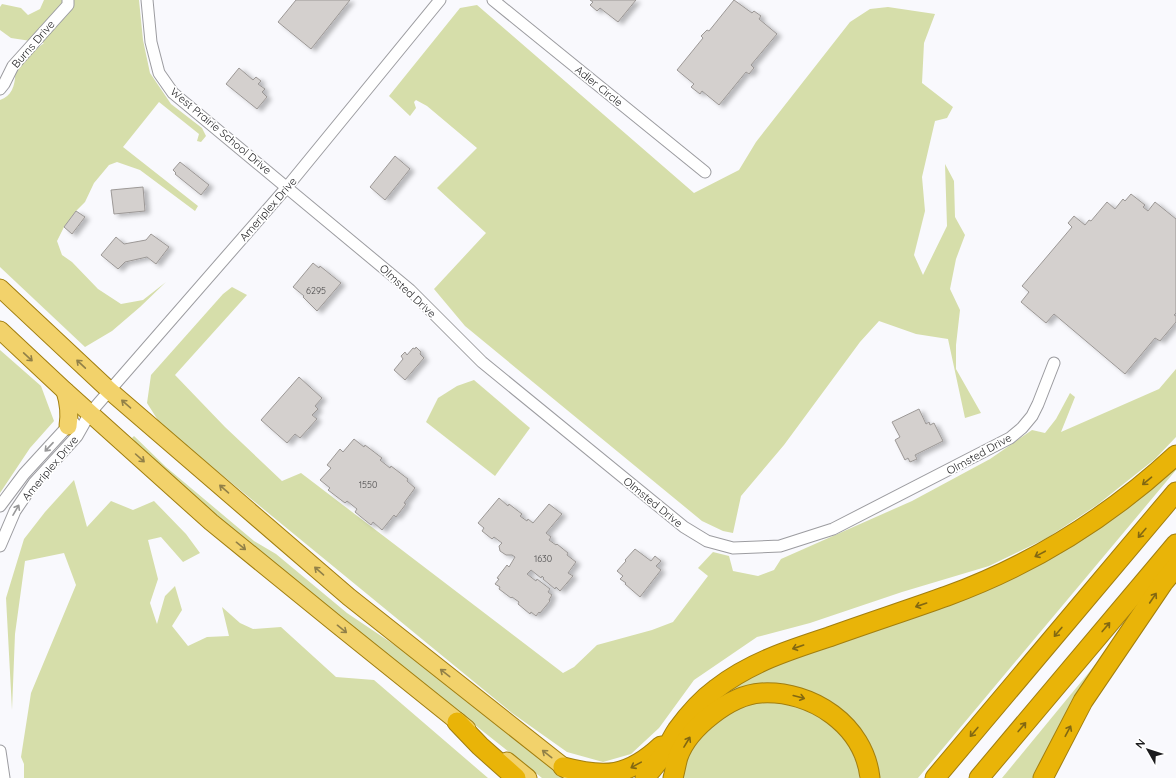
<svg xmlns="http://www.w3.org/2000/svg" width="1176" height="778" viewBox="0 0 1176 778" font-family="Quicksand,sans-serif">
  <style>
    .green { fill: #d6deaa }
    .building { fill: #d4d0ce; stroke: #9c9896; filter: url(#shadow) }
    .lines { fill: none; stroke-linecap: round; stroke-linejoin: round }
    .street-casing { stroke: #9c9ca0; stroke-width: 13 }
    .primary-casing { stroke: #a17e0f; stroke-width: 19 }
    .highway-casing { stroke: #a17e0f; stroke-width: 21 }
    .street { stroke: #fff; stroke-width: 11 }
    .primary { stroke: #f2d26b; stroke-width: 17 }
    .highway { stroke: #e9b408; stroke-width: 19 }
    .oneway { stroke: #918048 }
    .oneway2 { stroke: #989899 }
    .oneway3 { stroke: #826812 }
    .labels { text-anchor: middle; stroke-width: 3.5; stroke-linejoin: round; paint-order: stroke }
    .number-label { font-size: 9px; fill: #494849 }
    .street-label { font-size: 11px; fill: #1b1b1d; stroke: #fff }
  </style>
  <defs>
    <filter id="shadow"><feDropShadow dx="4.5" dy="2.5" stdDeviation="2" flood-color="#0004"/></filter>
  </defs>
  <rect width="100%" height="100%" fill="#f9f9fd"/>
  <g class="green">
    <path d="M44,0H139L143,40L150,73L171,104L202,128L206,136L201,142L197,141L199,134L159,102L123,147L198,206L195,211L140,170L117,162L109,165L94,183L85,202L76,211L64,227L57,241L62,255L72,262L98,289L121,304L143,300L166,282L140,307L112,331L85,347L0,267V100C13,96 16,82 15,70L26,57L44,43L11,38L0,30V7L2,4L21,8L28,15L40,9Z"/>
    <path d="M477,5L694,193L739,170L756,142L850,22L870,9L888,7L935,14L924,43L922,83L953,107L947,118L935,121L922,177L925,211L914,255L923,275L947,226L945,164L954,181L955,217L965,235L956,259L950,289L960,310L956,345V369L981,413L965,418L948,339L916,334L879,321L860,342L784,445L741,496L733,533L723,531L702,521L465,326L434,289L486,233L437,188L477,148L427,106L416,100L414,102L416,108L410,116L389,96L460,8Z"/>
    <path d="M232,287L247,295L175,375L225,427L282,481L301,473L563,673L574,667L597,645L652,630L673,622L708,576L698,568L713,552L729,556L733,571L758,576L774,570L781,559L912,501L990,459L1032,430L1045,433L1056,419L1070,393L1075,397L1061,432L1159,389L1176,369V437L1155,459L1097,505L1047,538L989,566L902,592L810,623L757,637L694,680L659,728L631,754L603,762L567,752L512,713L161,425L147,403L151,375L223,294Z"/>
    <path d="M0,350L41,386L54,421L30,448L0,493Z"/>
    <path d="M474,380L530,428L495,476L426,422L438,398L457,386Z"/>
    <path d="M134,436L166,467L254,541L276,554L347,613L402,650L564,778H542L374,645L250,544L148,456L132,438Z"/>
    <path d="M1176,466V470L918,778H877L821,699L717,700L731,689L753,676L779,664L940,606Z"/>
    <path d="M74,480L87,527L111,501L133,510L154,501L186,534L200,553L183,562L161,537L148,540L158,579L150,603L157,624L165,596L175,586L182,610L172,626L188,646L207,637L229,636L222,607L240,623L253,629L281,627L336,677L374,680L488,778H24V764L21,757L31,693L76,585L64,553L25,561L15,634L12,710L6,598L24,539L45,512Z"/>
    <path d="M1123,631L1037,778H1002Z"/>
    <path d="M765,702L788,703L812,710L844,735L859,768V778H683C684,769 686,759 690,751C698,734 726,712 744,706C750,703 759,703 765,702Z"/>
  </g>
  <g class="building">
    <path d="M296,0H350L311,49L278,22Z"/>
    <path d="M590,0H636L618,22L600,8L597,11L590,5L593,2Z"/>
    <path d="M734,0L752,13L754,11L761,16L759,19L777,34L751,65L754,68L749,74L746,72L719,105L702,91L700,94L691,87L694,84L677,70L703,38L701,36L707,30L709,31Z"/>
    <path d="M239,68L253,80L256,77L261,81L258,84L265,89L262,92L267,97L257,109L226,84Z"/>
    <path d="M395,156L410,169L385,200L370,187Z"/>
    <path d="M180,162L209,185L201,195L175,174L176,173L173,170Z"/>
    <path d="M143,187L145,211L114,214L111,190Z"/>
    <path d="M1131,194L1145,205L1143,207L1148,211L1155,202L1176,219V313L1174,315L1176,316V322L1160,341L1155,338L1125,374L1054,314L1046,323L1021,302L1029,292L1022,286L1072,227L1068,223L1074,216L1085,225L1089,220L1091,221L1107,202L1115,209L1123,199L1125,201Z"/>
    <path d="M76,211L85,217L72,234L64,227Z"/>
    <path d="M151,234L169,247L156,264L147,257L125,262L118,269L101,255L116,237L124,244L146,240Z"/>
    <path d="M313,263L319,268L320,266L341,283L317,311L303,297L304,296L293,287Z"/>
    <path d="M416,347L421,352L420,354L424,358L405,380L394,370L403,359L401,356L405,352L407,355L413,348L415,349Z"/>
    <path d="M299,377L322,398L315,406L318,409L312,415L317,419L300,438L295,434L287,443L261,420Z"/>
    <path d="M919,409L926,424L929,422L930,425L934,423L943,441L915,455L917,459L910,462L908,458L905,460L895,440L900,437L892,422Z"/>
    <path d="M354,439L364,447L365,445L382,458L380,460L390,468L391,466L408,479L407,481L415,488L404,503L406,504L396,517L394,515L382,530L373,522L371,525L355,512L357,509L347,501L345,503L328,490L330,488L320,480L331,468L327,465L340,449L343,452Z"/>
    <path d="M499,498L508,506L509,504L522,514L520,516L527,521L528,519L533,523L549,504L562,514L546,533L551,537L549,540L556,545L557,544L568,553L567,555L576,562L568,573L573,576L560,591L556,587L555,589L543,579L544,578L542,576L541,578L531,570L527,574L536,581L537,579L550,589L548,592L552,595L549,600L550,601L540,613L539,612L536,616L531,612L530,614L518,604L519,602L512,597L511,598L499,589L500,587L495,584L499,579L497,578L507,565L509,567L515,557L512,555H506L500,551L499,546L502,543L494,537L492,539L482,531L484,528L478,523Z"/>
    <path d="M635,549L651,561L655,556L661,561L656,566L661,570L640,597L625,584L626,583L620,579L623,576L617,571L626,561L625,560Z"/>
  </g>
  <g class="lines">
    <g class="street-casing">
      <g id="street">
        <path d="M147,0L151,42L159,73L173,93L410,290L482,362L684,527L707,541L733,548L780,546L833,529L1010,438L1022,428L1032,416L1038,404L1054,363"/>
        <path d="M493,0L705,172"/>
        <path d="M0,89L4,84L13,66L68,5V0"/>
        <path d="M0,506L24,474L68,426L74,423"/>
        <path d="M0,546L15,511L34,483L77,436L90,413L287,187L440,0"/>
        <path d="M0,751L4,778"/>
      </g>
    </g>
    <g class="primary-casing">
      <g id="primary">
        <path d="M0,288L110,391L349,597L574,775"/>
        <path d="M0,330L63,389L211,522L335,623L467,729"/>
        <path d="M65,391C69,404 70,414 68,426"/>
        <path d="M507,761L528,778"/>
      </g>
    </g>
    <g class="highway-casing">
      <g id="highway">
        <path d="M457,722L480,746L516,778"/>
        <path d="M563,767C605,778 628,777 661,746"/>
        <path d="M645,778C650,771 656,765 661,758C667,749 671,739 677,730C688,715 701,700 716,689C749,663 789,650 829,637C868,623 908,610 947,596C1032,565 1109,517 1176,455"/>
        <path d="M673,778C675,771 676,764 678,757C688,728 730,695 761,693C812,690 864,725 870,778"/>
        <path d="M935,778L1176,492"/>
        <path d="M979,778L1176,544"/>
        <path d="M1043,778L1083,701L1163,583L1176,567"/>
      </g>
    </g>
    <use href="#street" class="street"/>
    <use href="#primary" class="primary"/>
    <use href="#highway" class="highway"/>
  </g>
  <defs><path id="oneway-shaft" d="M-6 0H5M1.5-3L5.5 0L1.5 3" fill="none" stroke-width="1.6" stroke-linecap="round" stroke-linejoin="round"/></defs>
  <g class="oneway">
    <use href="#oneway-shaft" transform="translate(28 357) rotate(43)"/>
    <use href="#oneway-shaft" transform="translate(81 364) rotate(-137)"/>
    <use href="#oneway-shaft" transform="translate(126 404) rotate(-139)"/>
    <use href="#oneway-shaft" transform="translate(140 458) rotate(42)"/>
    <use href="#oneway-shaft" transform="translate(224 489) rotate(-139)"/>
    <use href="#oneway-shaft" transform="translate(241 546) rotate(39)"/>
    <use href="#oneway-shaft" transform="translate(319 571) rotate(-139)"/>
    <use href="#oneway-shaft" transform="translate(342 629) rotate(39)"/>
    <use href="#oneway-shaft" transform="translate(445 673) rotate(-142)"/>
    <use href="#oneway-shaft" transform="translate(547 754) rotate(-142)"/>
  </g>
  <g class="oneway2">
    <use href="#oneway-shaft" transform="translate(49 447) rotate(133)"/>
    <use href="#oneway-shaft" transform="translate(16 510) rotate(-60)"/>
  </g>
  <g class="oneway3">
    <use href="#oneway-shaft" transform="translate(1147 481) rotate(140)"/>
    <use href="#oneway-shaft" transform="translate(1142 533) rotate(130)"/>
    <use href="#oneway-shaft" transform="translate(1040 554) rotate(152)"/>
    <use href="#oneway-shaft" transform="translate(1153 598) rotate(-56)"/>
    <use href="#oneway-shaft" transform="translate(921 605) rotate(161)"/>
    <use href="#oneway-shaft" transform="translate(1106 627) rotate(-50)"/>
    <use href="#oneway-shaft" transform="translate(1058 632) rotate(130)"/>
    <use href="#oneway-shaft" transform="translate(798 647) rotate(161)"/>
    <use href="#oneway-shaft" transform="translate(799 697) rotate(15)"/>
    <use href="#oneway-shaft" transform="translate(1022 727) rotate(-50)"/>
    <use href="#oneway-shaft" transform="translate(1068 731) rotate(-62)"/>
    <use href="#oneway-shaft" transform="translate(974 732) rotate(130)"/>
    <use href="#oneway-shaft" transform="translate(687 742) rotate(-59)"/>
    <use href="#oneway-shaft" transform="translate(636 765) rotate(151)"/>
  </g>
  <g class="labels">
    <g class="number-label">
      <text x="316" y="294">6295</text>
      <text x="368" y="488">1550</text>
      <text x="543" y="562">1630</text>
    </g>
    <g class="street-label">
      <text transform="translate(33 44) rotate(-49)" y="4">Burns Drive</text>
      <text transform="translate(599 86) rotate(39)" y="4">Adler Circle</text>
      <text transform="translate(221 131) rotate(40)" y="4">West Prairie School Drive</text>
      <text transform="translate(268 209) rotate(-49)" y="4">Ameriplex Drive</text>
      <text transform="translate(408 291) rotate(43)" y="4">Olmsted Drive</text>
      <text transform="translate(979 454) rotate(-29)" y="4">Olmsted Drive</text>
      <text transform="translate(50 468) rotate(-50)" y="4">Ameriplex Drive</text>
      <text transform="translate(653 502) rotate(39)" y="4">Olmsted Drive</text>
    </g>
  </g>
  <g transform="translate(1148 750) rotate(309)" stroke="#ffffff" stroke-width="3" paint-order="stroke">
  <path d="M0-3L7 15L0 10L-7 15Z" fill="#1b1b1d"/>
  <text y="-6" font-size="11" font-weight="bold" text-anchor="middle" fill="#1b1b1d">N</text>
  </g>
</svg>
